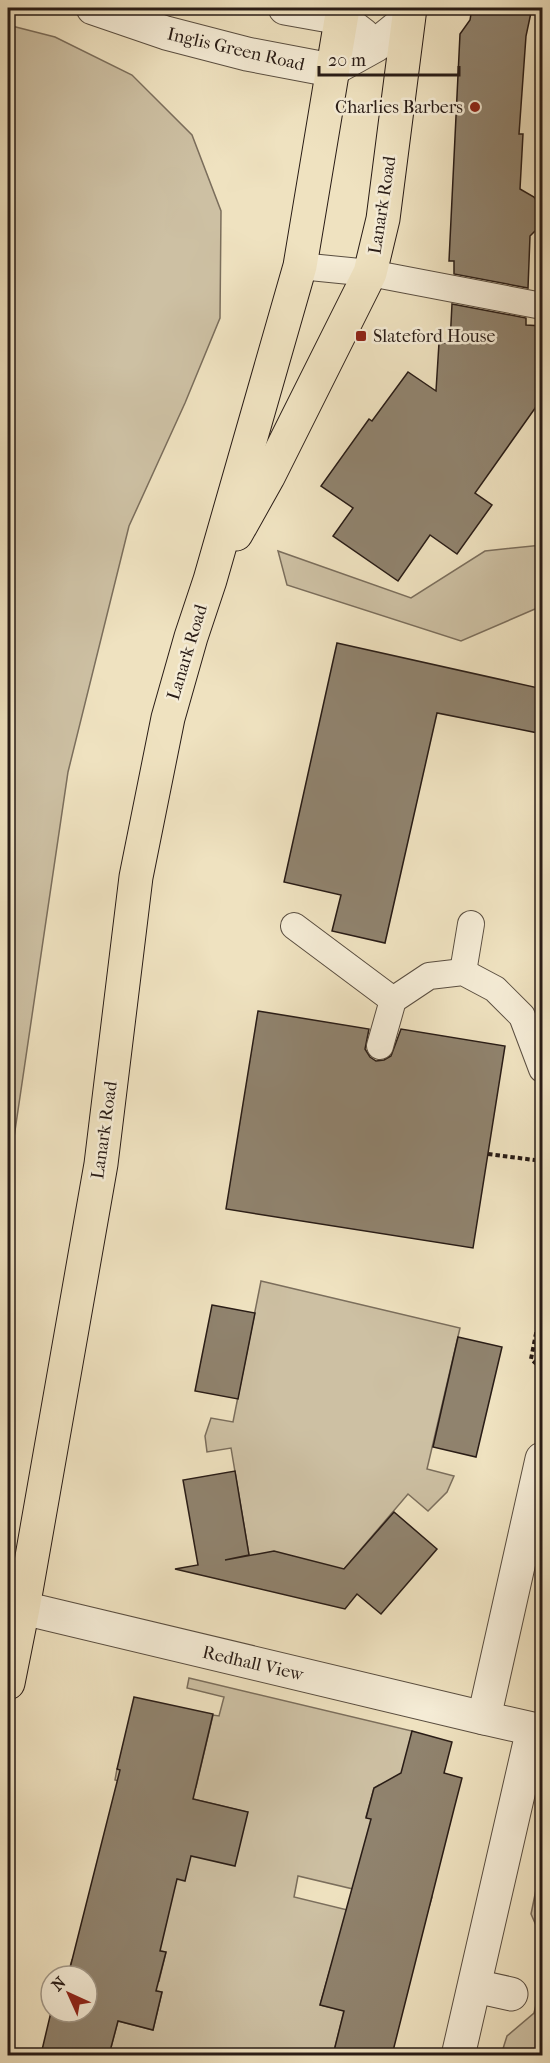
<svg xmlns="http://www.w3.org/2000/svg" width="550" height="2063" viewBox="0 0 550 2063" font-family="'IM FELL French Canon',serif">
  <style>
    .green { fill: #cdc0a3; stroke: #7b6e5c; stroke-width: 1.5 }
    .building { fill: #90836e; stroke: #291c16; stroke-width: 1.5 }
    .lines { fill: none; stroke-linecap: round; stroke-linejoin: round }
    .service-casing { stroke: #5a4e40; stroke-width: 28 }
    .minor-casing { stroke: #5a4e40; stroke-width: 35 }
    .tertiary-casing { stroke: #5a4e40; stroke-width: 35 }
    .primary-casing { stroke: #291c16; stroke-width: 35 }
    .path { stroke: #291c16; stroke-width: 4; stroke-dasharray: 4.5 3; stroke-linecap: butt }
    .service { stroke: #f5ecd6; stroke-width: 26 }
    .minor { stroke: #f5ecd6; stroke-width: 33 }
    .tertiary { stroke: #f5ecd6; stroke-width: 33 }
    .primary { stroke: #efe2c0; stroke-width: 33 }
    .poi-dot { fill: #8f2418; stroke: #f5ecd6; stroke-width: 2 }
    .labels { text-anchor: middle; stroke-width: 5; stroke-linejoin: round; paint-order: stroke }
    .street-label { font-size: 18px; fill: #291c16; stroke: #f5ecd6 }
    .poi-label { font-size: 18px; fill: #291c16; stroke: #f5ecd6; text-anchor: end }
  </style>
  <rect width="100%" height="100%" fill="#efe2c0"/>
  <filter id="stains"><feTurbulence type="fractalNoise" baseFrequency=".00333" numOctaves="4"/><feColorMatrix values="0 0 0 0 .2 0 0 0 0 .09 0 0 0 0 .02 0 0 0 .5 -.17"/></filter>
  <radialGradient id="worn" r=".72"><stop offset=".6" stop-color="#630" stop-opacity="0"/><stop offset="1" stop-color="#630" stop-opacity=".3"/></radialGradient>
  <g class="green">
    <path d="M8,25L55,37L132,75L192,135L221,211L220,318L185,403L129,526L68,772L8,1178Z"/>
    <path d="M542,545V606L461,641L287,585L278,551L411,598L485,551Z"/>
    <path d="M261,1281L460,1328L427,1469L454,1476L447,1492L428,1511L408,1494L322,1595L253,1579L231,1448L207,1452L205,1436L211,1418L233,1422Z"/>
    <path d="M189,1678L412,1731L399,1791L379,1785L374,1788L366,1817L391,1823L376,1884L432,1897L429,1907L298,1876L294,1897L368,1915L354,1971L331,1966L320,2005L344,2011L333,2055H109L118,2021L153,2030L162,1992L69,1970L72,1960L159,1981L166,1952L145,1947L167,1857L247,1812L115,1780L117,1769L196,1787L213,1715L219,1716L224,1697L187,1688Z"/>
    <path d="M542,1861V1973V1939L531,1914Z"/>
    <path d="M542,1981V2055H501L507,2036L534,2013Z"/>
  </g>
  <g class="building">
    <path d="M472,8H532L526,36L519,134H523L520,189L534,197L540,206L542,218L538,228L530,236L528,288L454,274V261H449L460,34L470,20Z"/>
    <path d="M452,304L526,318V325L543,326V397L475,493L492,505L457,554L430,535L398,581L333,536L353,508L321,486L369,419L372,421L408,372L436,391L439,343H450Z"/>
    <path d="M337,643L543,689V734L437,713L385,943L332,931L341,895L284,882Z"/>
    <path d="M258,1011L369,1029L365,1049L370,1057L376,1061L384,1060L391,1056L401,1029L505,1046L473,1248L226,1209Z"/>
    <path d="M212,1305L255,1313L238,1399L195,1391Z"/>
    <path d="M458,1337L502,1347L476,1457L433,1447Z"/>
    <path d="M235,1471L249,1555L225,1560L274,1551L344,1569L394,1512L437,1549L381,1614L357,1594L345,1609L175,1569L198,1565L183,1480Z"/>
    <path d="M134,1697L213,1714L193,1799L248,1812L235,1866L191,1856L185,1881L177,1879L160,1951L166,1952L156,1991L162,1992L153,2030L118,2021L109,2055H63L42,2050L51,2012H87V1976H68L120,1770L117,1769Z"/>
    <path d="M412,1731L452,1742L444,1773L462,1778L454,1809L392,2055H333L344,2011L320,2005L371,1819L366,1818L374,1788L401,1773Z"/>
  </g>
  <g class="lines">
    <g class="service-casing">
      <g id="service">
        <path d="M300,266L370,273L542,306"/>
        <path d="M294,926L393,1000"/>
        <path d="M463,972L471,924"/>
        <path d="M380,1046L393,1000L429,976L463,972L495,989L522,1016L542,1069"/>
      </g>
    </g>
    <g class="minor-casing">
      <g id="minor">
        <path d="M23,1608L484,1718"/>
        <path d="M475,1986L511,1994"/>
        <path d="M458,2056L533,1729L484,1718L542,1459"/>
      </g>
    </g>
    <g class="tertiary-casing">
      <g id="tertiary">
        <path d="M93,8L166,33L247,54L331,70L376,45L408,19"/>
        <path d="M285,8L341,18L363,35"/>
      </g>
    </g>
    <g class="primary-casing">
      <g id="primary">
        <path d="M236,534L268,477L370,273L383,219L410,8"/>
        <path d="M8,1683L23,1608L101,1164L136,877L168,718L191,637L210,580L300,266L343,8"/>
      </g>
    </g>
    <g class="path">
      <path d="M488,1154L542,1161"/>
      <path d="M542,1303L531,1359L542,1369"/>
    </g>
    <use href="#service" class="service"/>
    <use href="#minor" class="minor"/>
    <use href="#tertiary" class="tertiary"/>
    <use href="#primary" class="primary"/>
  </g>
  <g class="poi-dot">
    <circle cx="475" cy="107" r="6"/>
    <rect x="355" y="330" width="12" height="12" rx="3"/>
  </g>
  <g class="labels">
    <g class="street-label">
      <text transform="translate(236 49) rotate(13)" y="6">Inglis Green Road</text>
      <text transform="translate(382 205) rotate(-81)" y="6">Lanark Road</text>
      <text transform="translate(187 652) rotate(-73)" y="6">Lanark Road</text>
      <text transform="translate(104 1130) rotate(-82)" y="6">Lanark Road</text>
      <text transform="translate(253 1663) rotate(13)" y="6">Redhall View</text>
    </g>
    <g class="poi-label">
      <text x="463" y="113">Charlies Barbers</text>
      <text x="373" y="342" text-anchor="start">Slateford House</text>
    </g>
  </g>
  <rect width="550" height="2063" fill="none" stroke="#efe2c0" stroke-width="30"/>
  <rect x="9" y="9" width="532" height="2045" fill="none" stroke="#291c16" stroke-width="3"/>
  <rect x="15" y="15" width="520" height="2033" fill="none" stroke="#291c16" stroke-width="1.5"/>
  <g transform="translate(69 1994) rotate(315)"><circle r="28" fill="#f5ecd6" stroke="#a39989" stroke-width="1.5"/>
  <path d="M0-4.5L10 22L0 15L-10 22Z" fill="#8f2418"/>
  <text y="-9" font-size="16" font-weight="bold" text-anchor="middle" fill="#291c16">N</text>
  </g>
  <path d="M319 66v9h140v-9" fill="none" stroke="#291c16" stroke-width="3"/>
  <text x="328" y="66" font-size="18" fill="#291c16" stroke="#f5ecd6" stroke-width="4.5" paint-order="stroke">20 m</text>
  <rect width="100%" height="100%" filter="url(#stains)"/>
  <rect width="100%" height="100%" fill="url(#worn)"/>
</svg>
